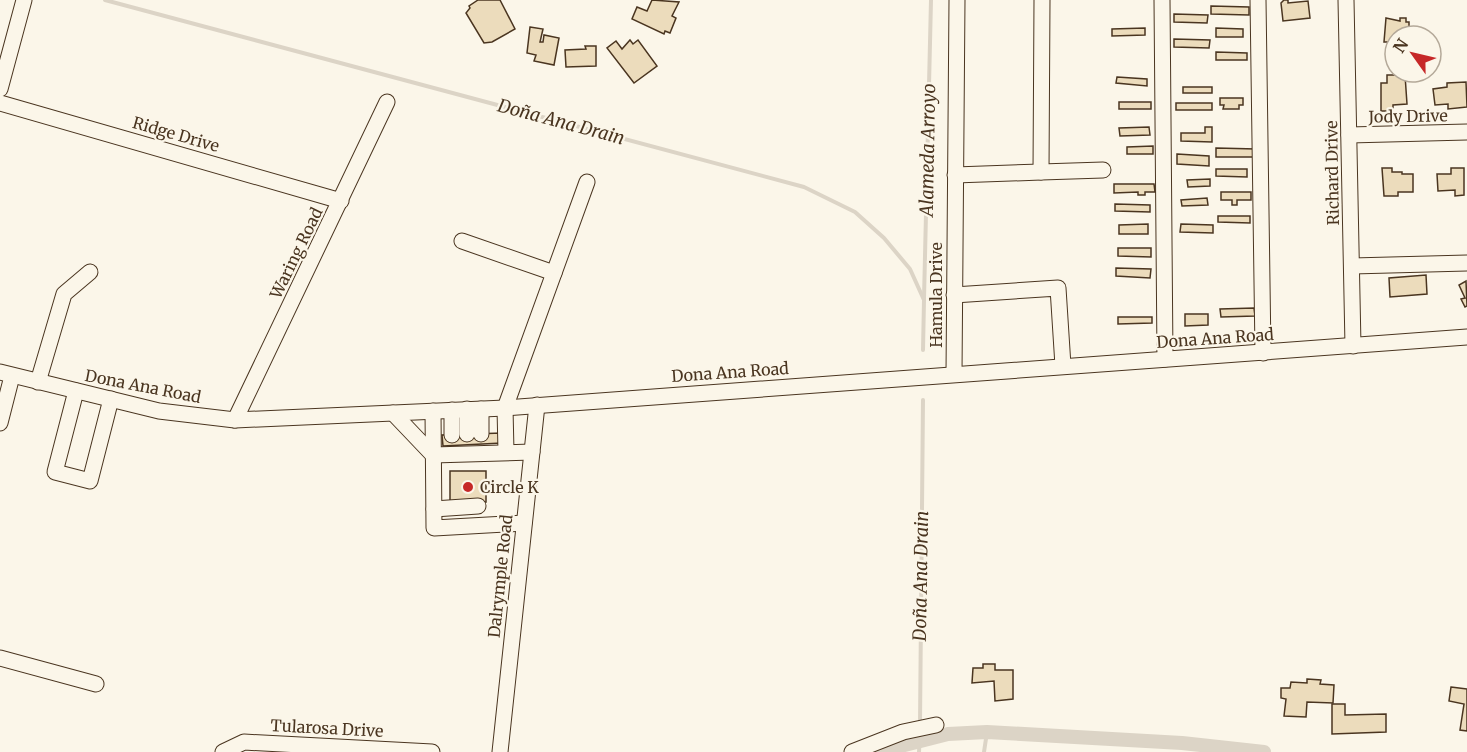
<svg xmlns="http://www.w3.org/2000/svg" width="1467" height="752" viewBox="0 0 1467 752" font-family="Merriweather,serif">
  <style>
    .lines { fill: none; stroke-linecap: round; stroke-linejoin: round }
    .stream { stroke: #dcd4c6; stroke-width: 4 }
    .canal { stroke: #dcd4c6; stroke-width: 14 }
    .building { fill: #ecdcbc; stroke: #4a3520; stroke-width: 1.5 }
    .minor-casing { stroke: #4a3520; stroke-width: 17 }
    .minor { stroke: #fbf6e9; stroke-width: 15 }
    .poi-dot { fill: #c62828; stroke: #fbf6e9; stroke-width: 2 }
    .labels { text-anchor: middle; stroke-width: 4.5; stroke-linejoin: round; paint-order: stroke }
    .street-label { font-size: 16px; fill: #4a3520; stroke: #fbf6e9 }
    .poi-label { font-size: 16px; fill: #4a3520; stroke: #fbf6e9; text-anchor: start }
    .water-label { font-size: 18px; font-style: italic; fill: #4a3520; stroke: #fbf6e9 }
  </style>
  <rect width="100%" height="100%" fill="#fbf6e9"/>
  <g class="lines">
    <g class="stream">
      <path d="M105,0L804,187L855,212L884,238L910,269L924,300L923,350"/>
      <path d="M924,299L931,0"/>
      <path d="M920,724L923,400"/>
      <path d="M919,752L920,731"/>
      <path d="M984,752L987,732"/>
    </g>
    <path class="canal" d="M877,752L948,734L987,732L1182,743L1264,752"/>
  </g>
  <g class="building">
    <path d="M478,0H500L515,29L492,42L484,43L466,13L470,8L469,6Z"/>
    <path d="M652,0L679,2L672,16L676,18L670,33L665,31L664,34L632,19L637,7L647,11Z"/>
    <path d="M1284,0H1288V3L1308,1L1310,18L1283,21L1281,3Z"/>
    <path d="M1211,6L1249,7V15L1211,14Z"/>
    <path d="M1174,14L1208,15L1207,23L1174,22Z"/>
    <path d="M1386,18L1400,21V18H1406V22H1409V36H1395V42H1384Z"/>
    <path d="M530,27L543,29L540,42H543L544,35L559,38L554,65L534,61L536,55L527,53Z"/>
    <path d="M1145,28V35L1112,36V29Z"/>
    <path d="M1216,28L1243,29V37H1216Z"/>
    <path d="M1174,39L1210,40L1209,48L1174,47Z"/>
    <path d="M630,40L633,44L638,40L657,66L634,83L607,48L616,41L622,49Z"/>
    <path d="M585,46H596V66L566,67L565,50L586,49Z"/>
    <path d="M1216,52L1247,53V60H1216Z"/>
    <path d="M1387,75H1405L1407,104L1393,105V111H1381V83H1387Z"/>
    <path d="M1117,77L1147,79V86L1116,83Z"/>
    <path d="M1466,82L1467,107L1448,109V104L1435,105L1433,89L1447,87V83Z"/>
    <rect x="1183" y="87" width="29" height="6"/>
    <path d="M1220,98H1243V105H1239V109H1223L1224,105H1220Z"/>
    <rect x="1119" y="102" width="32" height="7"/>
    <rect x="1176" y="103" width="36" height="7"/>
    <path d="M1149,127L1150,135L1120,136L1119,128Z"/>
    <path d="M1205,127H1212V142L1181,141V133H1205Z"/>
    <path d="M1153,146V154H1127V147Z"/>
    <path d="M1216,148L1256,149V157H1216Z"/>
    <path d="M1177,154L1209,156V166L1177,164Z"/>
    <path d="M1382,168H1392V172H1402V174H1413V192H1398V196H1384Z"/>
    <path d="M1451,168H1464V195L1455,196V190L1438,191L1437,174H1451Z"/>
    <path d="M1216,169H1247V177L1216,176Z"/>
    <path d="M1210,179V186L1188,187L1187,180Z"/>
    <path d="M1114,184H1154L1155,192H1145V195H1138V192L1114,193Z"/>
    <path d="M1221,192H1251V200H1237V205H1232V200H1221Z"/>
    <path d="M1207,198L1208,205L1182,206L1181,200Z"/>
    <path d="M1115,204L1150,205V212L1115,211Z"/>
    <path d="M1218,216H1250V223L1218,222Z"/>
    <path d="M1148,224V234H1119V225Z"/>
    <path d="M1181,224L1213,225V233L1180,232Z"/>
    <path d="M1118,248H1151V257L1118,256Z"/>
    <path d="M1116,268L1151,269L1150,278L1116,276Z"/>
    <path d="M1426,275L1427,294L1390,297L1389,278Z"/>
    <path d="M1466,281L1467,306L1465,307L1461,299L1465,298L1459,285Z"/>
    <path d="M1254,308L1255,316L1221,317L1220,309Z"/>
    <path d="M1185,314H1208V325L1185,326Z"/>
    <path d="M1118,317H1152V323L1118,324Z"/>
    <path d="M502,433V443L443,446L442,435Z"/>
    <path d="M450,471H486V502L450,503Z"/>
    <path d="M983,664H995V670H1013V699L995,701L994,681L972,683L973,668H983Z"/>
    <path d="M1307,679L1321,680L1320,684L1334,685L1333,703L1307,702L1306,717L1284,716L1286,699L1281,698V688H1290L1291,682L1307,683Z"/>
    <path d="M1451,687L1467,689V731L1460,730L1464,704L1449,701Z"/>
    <path d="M1332,704H1345V715L1386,714V732L1332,734Z"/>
  </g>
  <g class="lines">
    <g class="minor-casing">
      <g id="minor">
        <path d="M1162,0L1165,359"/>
        <path d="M1258,0L1263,353"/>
        <path d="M1346,0L1353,346"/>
        <path d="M0,89L24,0"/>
        <path d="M0,103L341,201"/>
        <path d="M1349,135L1467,132"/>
        <path d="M1041,172L1103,170"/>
        <path d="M955,175L1041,172L1042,0"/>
        <path d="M462,241L554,273"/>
        <path d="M1352,266L1467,263"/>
        <path d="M954,295L1058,288L1063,366"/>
        <path d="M0,372L159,411L235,420L505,408L1467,337"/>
        <path d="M954,374L957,0"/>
        <path d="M38,382L64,294L90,272"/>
        <path d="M76,391L55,472L90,481L111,399"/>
        <path d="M481,409V434"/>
        <path d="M452,410V435"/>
        <path d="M433,411L434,528L524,523"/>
        <path d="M393,413L433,455L532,452"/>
        <path d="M235,420L387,102"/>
        <path d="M0,423L12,376"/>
        <path d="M467,434V409"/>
        <path d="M506,452L505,408L587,182"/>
        <path d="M434,509L478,506"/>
        <path d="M0,658L96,684"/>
        <path d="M223,752L244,742L432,752"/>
        <path d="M500,752L537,405"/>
        <path d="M852,752L903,732L936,725"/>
      </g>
    </g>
    <use href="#minor" class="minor"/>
  </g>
  <circle class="poi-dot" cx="468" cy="487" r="6"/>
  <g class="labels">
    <g class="street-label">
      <text transform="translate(1408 116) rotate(-1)" y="6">Jody Drive</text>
      <text transform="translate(176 134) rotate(16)" y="6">Ridge Drive</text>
      <text transform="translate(1332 173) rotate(-91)" y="6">Richard Drive</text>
      <text transform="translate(296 253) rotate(-64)" y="6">Waring Road</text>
      <text transform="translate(936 295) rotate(-90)" y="6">Hamula Drive</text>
      <text transform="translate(1215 338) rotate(-4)" y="6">Dona Ana Road</text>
      <text transform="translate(730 372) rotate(-4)" y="6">Dona Ana Road</text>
      <text transform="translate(143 386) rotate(11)" y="6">Dona Ana Road</text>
      <text transform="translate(500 576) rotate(-84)" y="6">Dalrymple Road</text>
      <text transform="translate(327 728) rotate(3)" y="6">Tularosa Drive</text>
    </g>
    <g class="poi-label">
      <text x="480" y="493">Circle K</text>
    </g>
    <g class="water-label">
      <text transform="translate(561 122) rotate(15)" y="6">Doña Ana Drain</text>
      <text transform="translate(928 150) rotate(-89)" y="6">Alameda Arroyo</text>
      <text transform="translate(921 576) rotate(-89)" y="6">Doña Ana Drain</text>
    </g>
  </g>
  <g transform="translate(1413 54) rotate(304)"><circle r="28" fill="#fbf6e9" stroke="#b4a999" stroke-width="1.5"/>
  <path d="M0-4.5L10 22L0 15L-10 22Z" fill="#c62828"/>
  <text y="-9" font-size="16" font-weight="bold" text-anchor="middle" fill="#4a3520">N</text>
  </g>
</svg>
